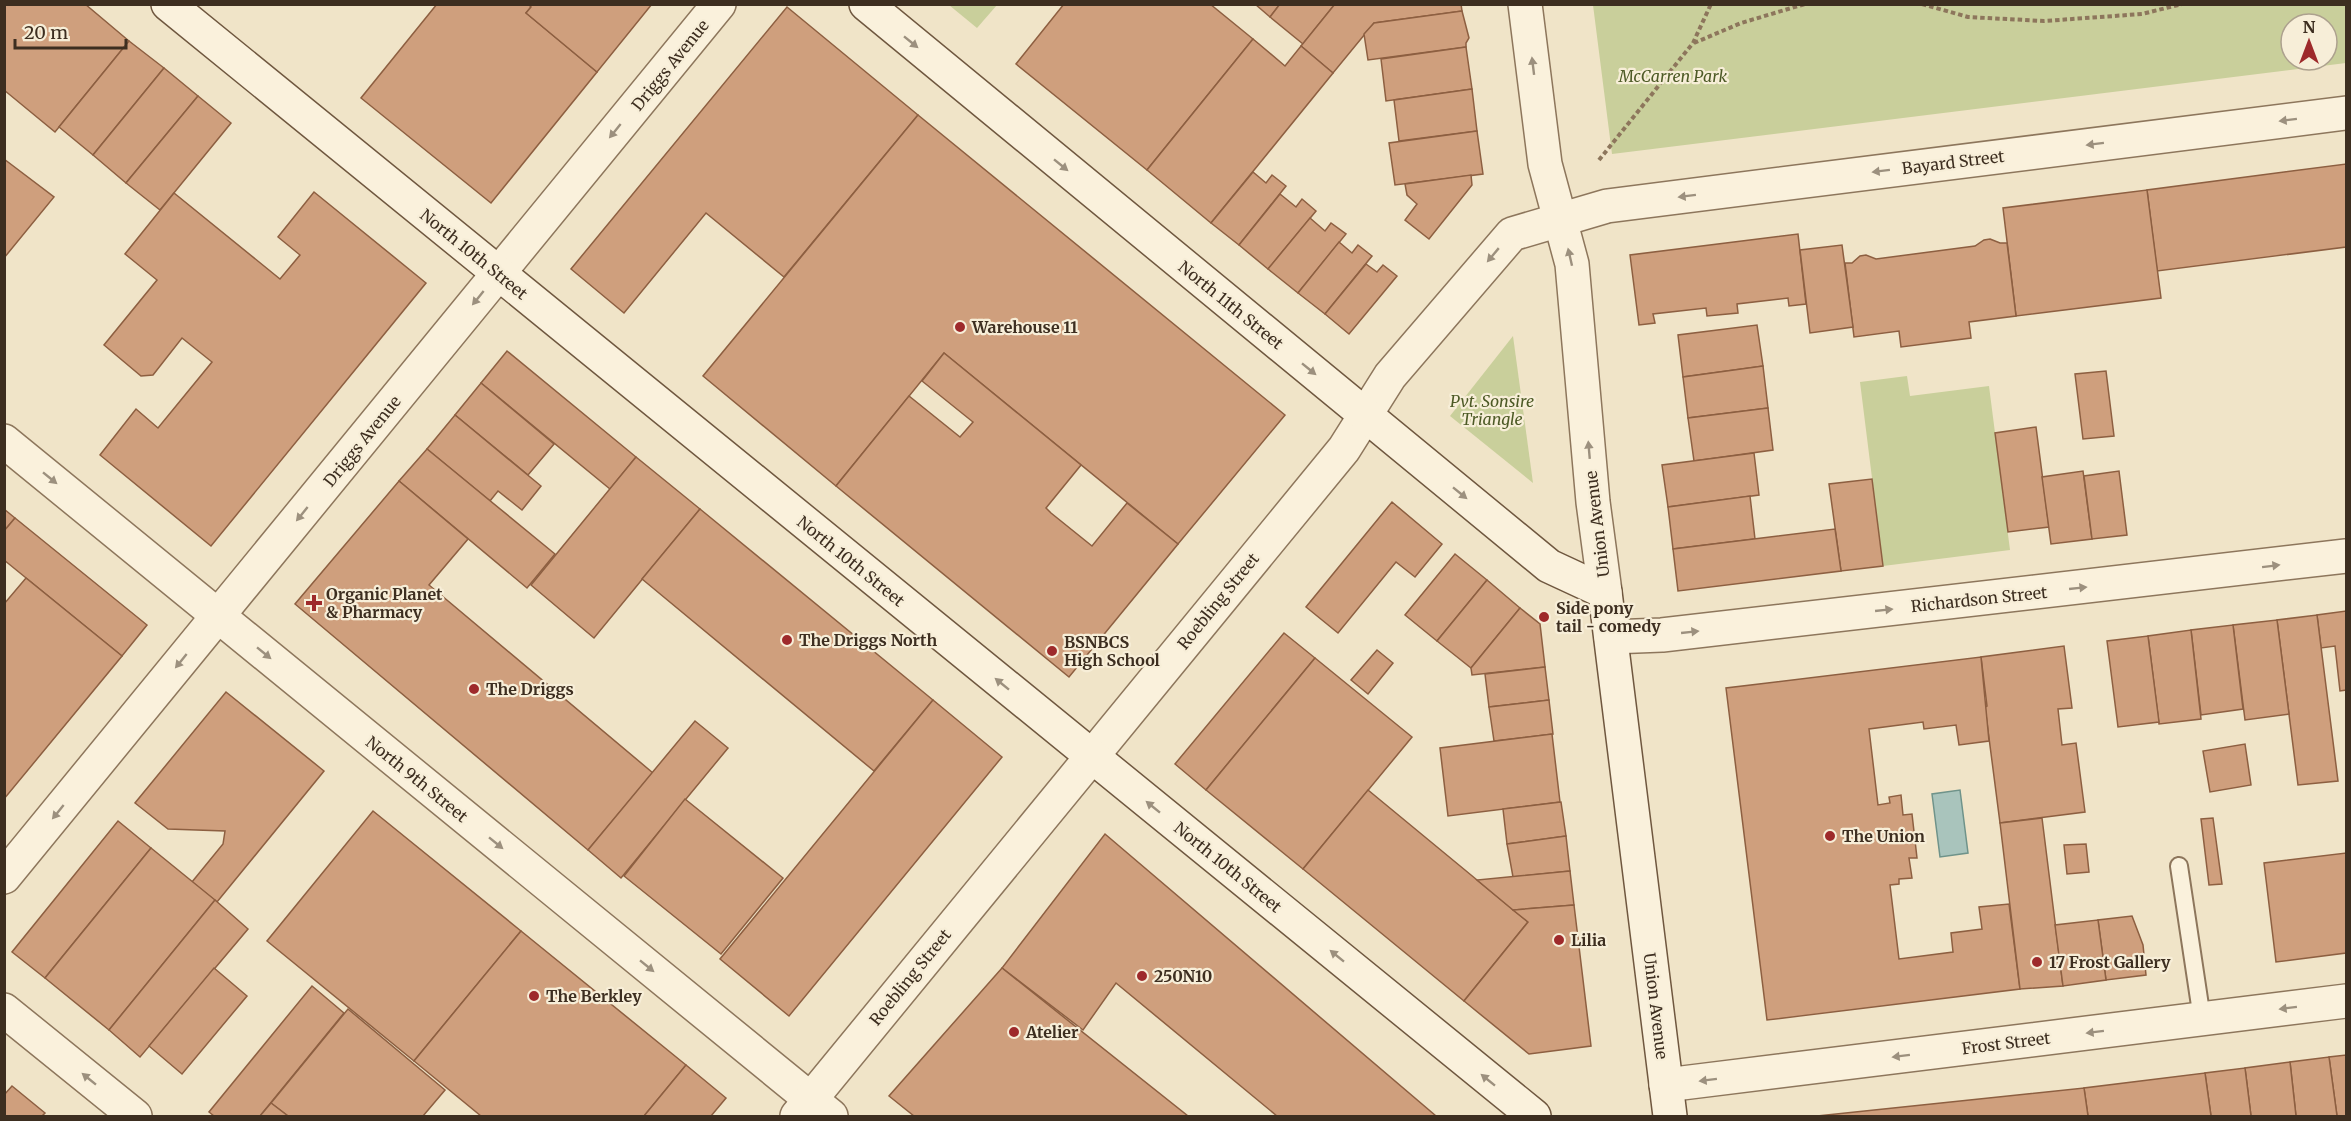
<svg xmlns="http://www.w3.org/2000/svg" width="2351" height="1121" viewBox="0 0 2351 1121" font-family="Merriweather,serif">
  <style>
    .green { fill: #c9cf9b; fill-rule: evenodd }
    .water { fill: #a9c4bc; stroke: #6f938a; stroke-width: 1.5 }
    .building { fill: #cf9f7d; stroke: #8d5f41; stroke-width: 1.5 }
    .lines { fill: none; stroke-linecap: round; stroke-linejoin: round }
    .lane-casing { stroke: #8d765c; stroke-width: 20 }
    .street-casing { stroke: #8d765c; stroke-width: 36 }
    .secondary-casing { stroke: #6f573f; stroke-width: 36 }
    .path { stroke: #8d765c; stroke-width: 4; stroke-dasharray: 4.5 3; stroke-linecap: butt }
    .lane { stroke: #faf1dc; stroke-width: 16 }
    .street { stroke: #faf1dc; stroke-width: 33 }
    .secondary { stroke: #faf1dc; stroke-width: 33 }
    .oneway { fill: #9c907e }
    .poi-dot { fill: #9e2a2b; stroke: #f7eed8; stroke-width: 2 }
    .labels { text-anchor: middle; stroke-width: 4.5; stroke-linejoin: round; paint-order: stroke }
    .street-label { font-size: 16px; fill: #3d2e20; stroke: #f7eed8 }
    .park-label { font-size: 16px; font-style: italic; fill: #4d5a26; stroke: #f7eed8 }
    .poi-label { font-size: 16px; font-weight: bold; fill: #3d2e20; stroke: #f7eed8; text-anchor: start }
  </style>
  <rect width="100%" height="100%" fill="#f0e4c8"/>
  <g class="green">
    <path d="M949,5H997L977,28Z"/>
    <path d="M1593,5H2346V63L1612,154ZM2291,24H2327V60H2291Z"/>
    <path d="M1513,336L1533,483L1450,416Z"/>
    <path d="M1907,376L1910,396L1989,386L2010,550L1883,566L1860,382Z"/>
  </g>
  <path class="water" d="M1960,790L1968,853L1940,857L1932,794Z"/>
  <g class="building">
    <path d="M4,4H85L129,41L55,132L4,90Z"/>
    <path d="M437,4H529L531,7L526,13L597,72L491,203L361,98Z"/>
    <path d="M529,4H652L597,72L526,13L531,7Z"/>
    <path d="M1064,4H1210L1253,39L1147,170L1016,64Z"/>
    <path d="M1255,4H1280L1270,17Z"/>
    <path d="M1280,4H1335L1303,44L1270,17Z"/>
    <path d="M1335,4H1461L1462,11L1374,23L1333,73L1301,46Z"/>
    <path d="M787,7L918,115L784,277L706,213L624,313L571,269Z"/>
    <path d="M1462,11L1469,38L1466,43V47L1368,60L1364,34L1374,23Z"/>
    <path d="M1253,39L1285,66L1301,46L1333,73L1211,223L1147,170Z"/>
    <path d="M129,41L164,68L93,155L59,127Z"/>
    <path d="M1466,47L1472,89L1386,101L1381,59Z"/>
    <path d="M164,68L198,96L126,183L93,155Z"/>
    <path d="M1472,89L1477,131L1399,141L1394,100Z"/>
    <path d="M198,96L231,123L160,210L126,183Z"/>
    <path d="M918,115L1285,415L1178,544L944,353L836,486L703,376Z"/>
    <path d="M1477,131L1483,174L1395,185L1389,143Z"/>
    <path d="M4,159L54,197L4,258Z"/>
    <path d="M2346,164V247L2157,271L2147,190Z"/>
    <path d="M1253,172L1266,183L1272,175L1286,186L1239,245L1211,223Z"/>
    <path d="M1471,175L1472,185L1429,239L1405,220L1417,204L1407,195L1405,184Z"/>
    <path d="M2147,190L2161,298L2016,316L2003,208Z"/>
    <path d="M314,192L426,283L211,546L100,455L136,409L158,428L212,362L182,338L153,375L141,376L104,345L157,280L125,254L174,193L280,279L300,255L278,237Z"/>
    <path d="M1280,194L1296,207L1302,199L1316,211L1268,269L1239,245Z"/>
    <path d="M1310,218L1325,231L1331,223L1346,234L1298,293L1268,269Z"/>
    <path d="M1798,234L1806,304L1789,306L1788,298L1737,304L1738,313L1707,316L1706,308L1653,314L1655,323L1639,325L1630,255Z"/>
    <path d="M1990,239L2000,243H2007L2016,316L1969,322L1971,338L1901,347L1899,331L1854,337L1845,263H1852L1860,256L1866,255L1876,259L1975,246L1984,240Z"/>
    <path d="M1339,242L1352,253L1358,245L1372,256L1325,314L1298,293Z"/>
    <path d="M1842,245L1853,327L1810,333L1800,250Z"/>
    <path d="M1366,264L1377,272L1383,265L1397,276L1349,334L1325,314Z"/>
    <path d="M1757,325L1763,366L1683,377L1678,335Z"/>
    <path d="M507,351L636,457L610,489L481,383Z"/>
    <path d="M944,353L1081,465L1046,508L1051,513L1092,546L1127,503L1178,544L1069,677L836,486L909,396L960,437L973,422L922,381Z"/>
    <path d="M1763,366L1768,408L1688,418L1683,377Z"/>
    <path d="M2106,371L2114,436L2083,439L2075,374Z"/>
    <path d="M481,383L554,444L528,475L455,415Z"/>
    <path d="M1768,408L1773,450L1694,461L1688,418Z"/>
    <path d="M455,415L541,486L522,510L498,491L490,501L427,449Z"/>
    <path d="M2036,427L2049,527L2008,532L1995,433Z"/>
    <path d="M427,449L555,554L527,588L399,481Z"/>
    <path d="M1754,453L1759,495L1668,507L1662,465Z"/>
    <path d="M636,457L700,509L594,638L531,585Z"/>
    <path d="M2083,471L2092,539L2051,544L2042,477Z"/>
    <path d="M2119,471L2127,535L2092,539L2084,476Z"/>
    <path d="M1872,479L1883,566L1841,571L1829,484Z"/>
    <path d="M399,481L468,539L429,585L653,773L588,850L295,604Z"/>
    <path d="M1750,496L1755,539L1673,549L1668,507Z"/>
    <path d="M1392,502L1442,544L1415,577L1396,562L1338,633L1306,607Z"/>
    <path d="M4,509L15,518L4,531Z"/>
    <path d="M700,509L933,700L874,771L642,579Z"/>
    <path d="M15,518L147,625L122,656L4,560V531Z"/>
    <path d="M1835,529L1841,571L1678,591L1673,549Z"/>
    <path d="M1455,554L1487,580L1437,641L1405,615Z"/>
    <path d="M26,578L122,656L4,799V604Z"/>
    <path d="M1487,580L1520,608L1471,668L1437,641Z"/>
    <path d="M1520,608L1540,624L1545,667L1472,675L1471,668Z"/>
    <path d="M2346,611V690L2340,691L2335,646L2321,648L2317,615Z"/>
    <path d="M2317,615L2338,781L2298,785L2277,620Z"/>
    <path d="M2277,620L2289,714L2245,720L2233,625Z"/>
    <path d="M2233,625L2243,709L2201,715L2191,630Z"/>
    <path d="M2191,630L2201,719L2159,724L2148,636Z"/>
    <path d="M1284,633L1315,658L1206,790L1175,764Z"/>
    <path d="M2148,636L2159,722L2118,727L2107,641Z"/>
    <path d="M2064,646L2072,708L2058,709L2062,745L2076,743L2085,812L2000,823L1985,707L1987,706L1981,657Z"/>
    <path d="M1377,650L1393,663L1368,694L1351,680Z"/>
    <path d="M1981,657L1989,741L1959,745L1956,725L1924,729L1923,722L1869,729L1878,805L1890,803L1889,797L1901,795L1903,815L1912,814L1917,858H1909L1912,878L1899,879V884L1890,885L1899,959L1953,952L1951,933L1982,929L1979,907L2009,904L2020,989L1767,1020L1726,688Z"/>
    <path d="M1315,658L1412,737L1303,869L1206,790Z"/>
    <path d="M1545,667L1549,700L1489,707L1485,674Z"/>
    <path d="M226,692L324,771L217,902L192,882L223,844L225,831L168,829L135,803Z"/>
    <path d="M933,700L1002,757L789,1016L720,959Z"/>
    <path d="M1549,700L1553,734L1494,741L1489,707Z"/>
    <path d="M695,721L728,748L621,878L588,850Z"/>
    <path d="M1552,734L1560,802L1448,816L1440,748Z"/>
    <path d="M2245,744L2251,785L2210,792L2203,751Z"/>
    <path d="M1368,790L1528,922L1464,1001L1303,869Z"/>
    <path d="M685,799L783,878L721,954L624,876Z"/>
    <path d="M1561,802L1566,836L1507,844L1503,809Z"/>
    <path d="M373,811L521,931L414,1061L267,941Z"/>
    <path d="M2042,818L2063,986L2020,989L2000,823Z"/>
    <path d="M2213,818L2222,884L2209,885L2201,819Z"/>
    <path d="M118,821L151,848L45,978L12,952Z"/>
    <path d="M1105,834L1436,1116H1277L1116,983L1083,1030L1002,968Z"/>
    <path d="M1566,836L1570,871L1513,877L1507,844Z"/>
    <path d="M2086,844L2089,872L2067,874L2064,845Z"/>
    <path d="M151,848L215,900L109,1030L45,978Z"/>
    <path d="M2346,853V953L2276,962L2264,863Z"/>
    <path d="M1570,871L1574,905L1513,910L1477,880Z"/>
    <path d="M215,900L248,929L140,1057L109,1030Z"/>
    <path d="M1574,905L1591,1046L1529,1054L1464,1001L1528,922L1513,910Z"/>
    <path d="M2132,916L2143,945L2146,975L2106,980L2098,920Z"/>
    <path d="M2098,920L2106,980L2063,986L2055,925Z"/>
    <path d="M521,931L686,1065L644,1116H481L414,1061Z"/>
    <path d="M214,968L247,996L182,1074L149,1046Z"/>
    <path d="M1002,968L1188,1116H914L889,1096Z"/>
    <path d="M312,986L344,1013L260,1116H214L209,1112Z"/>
    <path d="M348,1009L445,1090L423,1116H288L271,1103Z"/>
    <path d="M2346,1055V1116H2337L2329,1057Z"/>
    <path d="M2329,1057L2337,1116H2296L2290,1062Z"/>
    <path d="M2290,1062L2296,1116H2251L2245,1068Z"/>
    <path d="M686,1065L726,1098L711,1116H644Z"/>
    <path d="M2245,1068L2251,1116H2211L2205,1073Z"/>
    <path d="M2205,1073L2211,1116H2088L2084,1088Z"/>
    <path d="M12,1086L45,1113L42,1116H4V1095Z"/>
    <path d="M2084,1088L2088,1116H1817Z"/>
    <path d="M271,1103L288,1116H260Z"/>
  </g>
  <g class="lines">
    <g class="lane-casing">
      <path id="lane" d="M2179,866L2202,1019"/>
    </g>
    <g class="street-casing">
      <g id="street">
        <path d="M1525,4L1545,164L1572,264L1593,502L1605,592"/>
        <path d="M4,441L831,1116"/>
        <path d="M1611,637L1662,635L2346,556"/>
        <path d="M4,877L719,4"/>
        <path d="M4,1010L135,1116"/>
        <path d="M1666,1085L2346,1001"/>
        <path d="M797,1116L1344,449L1390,376L1512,234L1607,206L2346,113"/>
      </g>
    </g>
    <g class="secondary-casing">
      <g id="secondary">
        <path d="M168,4L1534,1116"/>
        <path d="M866,4L1549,566L1605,592L1670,1116"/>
      </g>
    </g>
    <g class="path">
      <path d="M1922,4L1968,17L2044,21L2142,14L2182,4"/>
      <path d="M1694,43L1741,23L1805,4"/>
      <path d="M1599,160L1693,43L1711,4"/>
    </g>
    <use href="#lane" class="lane"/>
    <use href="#street" class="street"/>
    <use href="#secondary" class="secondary"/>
  </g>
  <defs><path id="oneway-solid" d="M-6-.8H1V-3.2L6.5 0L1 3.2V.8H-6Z" transform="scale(1.5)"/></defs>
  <g class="oneway">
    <use href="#oneway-solid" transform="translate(911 42) rotate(39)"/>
    <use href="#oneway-solid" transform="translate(1533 66) rotate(-97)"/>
    <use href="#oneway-solid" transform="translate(2288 120) rotate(173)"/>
    <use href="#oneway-solid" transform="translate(615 131) rotate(129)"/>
    <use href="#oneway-solid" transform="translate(2095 144) rotate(173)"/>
    <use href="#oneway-solid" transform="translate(1061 165) rotate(39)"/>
    <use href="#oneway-solid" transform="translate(1881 171) rotate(173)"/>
    <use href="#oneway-solid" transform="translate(1687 196) rotate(173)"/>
    <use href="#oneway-solid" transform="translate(1493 255) rotate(130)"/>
    <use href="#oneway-solid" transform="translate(1570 257) rotate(-103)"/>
    <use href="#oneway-solid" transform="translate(478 298) rotate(129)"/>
    <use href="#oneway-solid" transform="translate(1309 369) rotate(39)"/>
    <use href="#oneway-solid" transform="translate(1589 450) rotate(-95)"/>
    <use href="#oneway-solid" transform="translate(50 478) rotate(39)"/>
    <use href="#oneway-solid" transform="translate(1460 493) rotate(39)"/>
    <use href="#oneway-solid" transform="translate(302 514) rotate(129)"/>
    <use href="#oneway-solid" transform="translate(2271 566) rotate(-7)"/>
    <use href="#oneway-solid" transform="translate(2078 588) rotate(-6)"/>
    <use href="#oneway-solid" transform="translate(1884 610) rotate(-6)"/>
    <use href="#oneway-solid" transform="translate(1690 632) rotate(-6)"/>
    <use href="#oneway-solid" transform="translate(264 653) rotate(39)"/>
    <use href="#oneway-solid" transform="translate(181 661) rotate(129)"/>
    <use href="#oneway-solid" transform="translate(1002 684) rotate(-141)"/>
    <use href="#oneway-solid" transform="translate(1153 807) rotate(-141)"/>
    <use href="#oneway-solid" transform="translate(58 812) rotate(129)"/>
    <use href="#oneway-solid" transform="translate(496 843) rotate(39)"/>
    <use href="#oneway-solid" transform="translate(1337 956) rotate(-141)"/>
    <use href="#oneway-solid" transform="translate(647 966) rotate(39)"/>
    <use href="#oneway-solid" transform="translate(2288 1008) rotate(173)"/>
    <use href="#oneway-solid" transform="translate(2095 1032) rotate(173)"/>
    <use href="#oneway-solid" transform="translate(1901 1056) rotate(173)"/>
    <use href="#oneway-solid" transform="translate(89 1079) rotate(-141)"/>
    <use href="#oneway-solid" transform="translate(1488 1080) rotate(-141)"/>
    <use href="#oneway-solid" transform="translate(1708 1080) rotate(173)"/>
  </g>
  <g class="poi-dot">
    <circle cx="960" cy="327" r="6"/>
    <path d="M311 594h6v6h6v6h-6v6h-6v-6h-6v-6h6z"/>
    <circle cx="1544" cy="617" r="6"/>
    <circle cx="787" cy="640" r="6"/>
    <circle cx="1052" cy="651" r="6"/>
    <circle cx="474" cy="689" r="6"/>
    <circle cx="1830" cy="836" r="6"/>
    <circle cx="1559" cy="940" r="6"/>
    <circle cx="2037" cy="962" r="6"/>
    <circle cx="1142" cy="976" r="6"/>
    <circle cx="534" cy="996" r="6"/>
    <circle cx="1014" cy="1032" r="6"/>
  </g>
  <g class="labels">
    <g class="street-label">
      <text transform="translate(670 65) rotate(-51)" y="6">Driggs Avenue</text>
      <text transform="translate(1953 162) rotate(-7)" y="6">Bayard Street</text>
      <text transform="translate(474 254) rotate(39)" y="6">North 10th Street</text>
      <text transform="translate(1231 305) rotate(39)" y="6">North 11th Street</text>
      <text transform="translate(362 441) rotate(-51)" y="6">Driggs Avenue</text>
      <text transform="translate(1597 524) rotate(-97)" y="6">Union Avenue</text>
      <text transform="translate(851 561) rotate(39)" y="6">North 10th Street</text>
      <text transform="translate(1979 599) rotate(-6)" y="6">Richardson Street</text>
      <text transform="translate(1218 601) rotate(-51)" y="6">Roebling Street</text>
      <text transform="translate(417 779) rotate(39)" y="6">North 9th Street</text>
      <text transform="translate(1228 867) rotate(39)" y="6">North 10th Street</text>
      <text transform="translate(910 977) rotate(-51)" y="6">Roebling Street</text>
      <text transform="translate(1656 1006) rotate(83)" y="6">Union Avenue</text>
      <text transform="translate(2006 1043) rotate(-7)" y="6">Frost Street</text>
    </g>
    <g class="park-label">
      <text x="1673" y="82">McCarren Park</text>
      <text x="1492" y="407">Pvt. Sonsire<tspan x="1492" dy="18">Triangle</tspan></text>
    </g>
    <g class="poi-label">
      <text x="972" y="333">Warehouse 11</text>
      <text x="326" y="600">Organic Planet<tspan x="326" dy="18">&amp; Pharmacy</tspan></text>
      <text x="1556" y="614">Side pony<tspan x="1556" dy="18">tail - comedy</tspan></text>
      <text x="799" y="646">The Driggs North</text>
      <text x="1064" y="648">BSNBCS<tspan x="1064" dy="18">High School</tspan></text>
      <text x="486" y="695">The Driggs</text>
      <text x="1842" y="842">The Union</text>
      <text x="1571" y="946">Lilia</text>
      <text x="2049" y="968">17 Frost Gallery</text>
      <text x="1154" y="982">250N10</text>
      <text x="546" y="1002">The Berkley</text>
      <text x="1026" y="1038">Atelier</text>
    </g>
  </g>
  <rect width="2351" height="1121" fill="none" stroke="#3d2e20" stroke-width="12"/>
  <g transform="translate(2309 42)"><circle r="28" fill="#f7eed8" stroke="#ada18e" stroke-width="1.5"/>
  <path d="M0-4.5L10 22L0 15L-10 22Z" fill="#9e2a2b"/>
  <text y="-9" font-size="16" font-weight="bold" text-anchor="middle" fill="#3d2e20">N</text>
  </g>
  <path d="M15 39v9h111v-9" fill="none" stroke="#3d2e20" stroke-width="3"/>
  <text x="24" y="39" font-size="18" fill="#3d2e20" stroke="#f7eed8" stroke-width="4.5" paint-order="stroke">20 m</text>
</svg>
